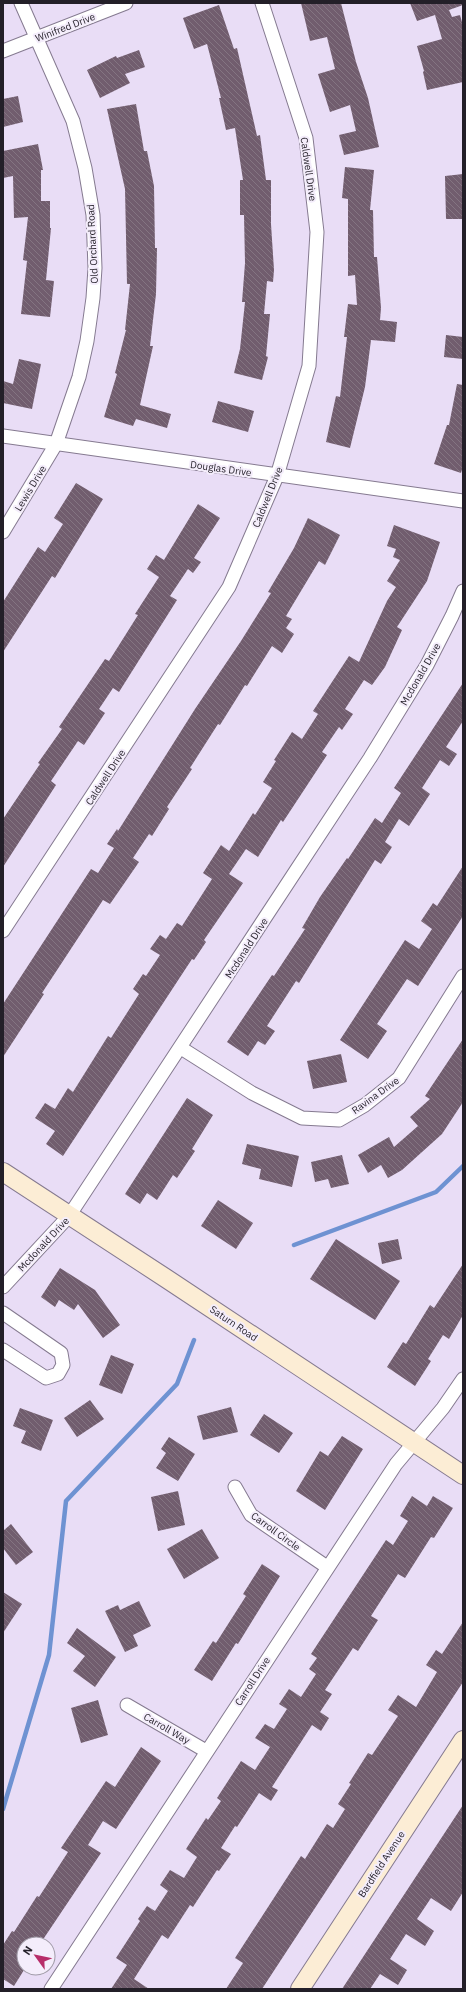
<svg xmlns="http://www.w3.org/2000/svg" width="466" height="1992" viewBox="0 0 466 1992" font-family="'IBM Plex Sans',sans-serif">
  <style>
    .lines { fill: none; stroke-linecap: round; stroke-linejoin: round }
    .stream { stroke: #6e92d2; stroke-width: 4.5 }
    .building { fill: url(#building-back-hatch) }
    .street-casing { stroke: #857a90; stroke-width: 15 }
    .secondary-casing { stroke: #857a90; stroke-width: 20 }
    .street { stroke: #fff; stroke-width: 13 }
    .secondary { stroke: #fcedd5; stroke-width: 18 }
    .labels { text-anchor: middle; stroke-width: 4; stroke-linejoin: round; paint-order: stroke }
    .street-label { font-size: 10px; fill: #231f28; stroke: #f4edfb }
  </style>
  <defs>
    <pattern id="building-back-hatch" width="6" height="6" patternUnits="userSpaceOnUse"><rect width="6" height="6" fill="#715d6e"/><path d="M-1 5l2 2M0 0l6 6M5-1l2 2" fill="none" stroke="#847582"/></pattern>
  </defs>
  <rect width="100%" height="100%" fill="#e9ddf6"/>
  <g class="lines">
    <g class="stream">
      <path d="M294,1245L436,1192L463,1166"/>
      <path d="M3,1809L49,1655L66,1501L177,1384L194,1340"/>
    </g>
  </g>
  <g class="building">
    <path d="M301,3H341L356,62L368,98L379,147L344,155L339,135L356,131L350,105L330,112L318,74L335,69L327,37L310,41Z"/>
    <path d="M410,3H463V5L449,10L452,17L460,15L463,26V82L427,90L423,72L424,71L417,46L442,39L435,15L417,21Z"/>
    <path d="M219,5L234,49L237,48L257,136L260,135L266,180H271V224L274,270L273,282L267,281L264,314H270L266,356L268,357L262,380L234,373L240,349L245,302H242L245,263L244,215H240V180H243L235,128L226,130L219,98H221L207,44L194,49L183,18Z"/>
    <path d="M139,50L145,67L125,74L130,83L100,98L87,70L116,56L117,58Z"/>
    <path d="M18,96L23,122L3,127V99Z"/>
    <path d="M136,104L144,151H147L154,186L155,248H157L156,294L150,346H153L140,405L171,414L167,428L136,419L133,426L104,417L117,374L115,373L126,330H125L130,284H127L125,189L107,109Z"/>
    <path d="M38,144L43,170H41V201H50V228H51L46,280L54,281L50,317L21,314L27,261L23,260L28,217L14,218L13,176L3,178V151Z"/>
    <path d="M345,167L374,170L370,210H373L374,257H377L381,308L380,320L397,322L395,342L371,340L365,387L350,448L326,442L336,396L340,397L347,337H344L348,304L357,305L355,275L348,276V199L342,198Z"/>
    <path d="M463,174V219H446L445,176Z"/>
    <path d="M446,335L463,337V359L444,357Z"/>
    <path d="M19,359L41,364L32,409L3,403V381L13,384Z"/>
    <path d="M457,384L463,385V466L461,473L434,464L447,425H449Z"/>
    <path d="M218,401L254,411L248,432L212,422Z"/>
    <path d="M76,483L103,499L55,578L52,576L3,652V602L38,547L45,552L63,524L54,518Z"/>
    <path d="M198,504L220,518L194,558L201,562L193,573L188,569L170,596L177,600L119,692L113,688L99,709L105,713L84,745L78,741L51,781L56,785L3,867V819L40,764L38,763L62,729L59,727L105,659L109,661L138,615L135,614L159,577L147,569L156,555L164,560Z"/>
    <path d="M308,518L340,535L325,565L319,561L286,616L292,619L286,628L294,634L282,653L272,646L247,686L245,685L220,725L218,724L190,768L192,769L167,807L169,809L152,836L149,834L133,858L139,862L110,904L103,900L42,993L44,994L3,1057V1004L91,869L98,873L114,848L107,844L117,829L118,831L195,709L241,641L271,593L268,592L294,548Z"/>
    <path d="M394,525L440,542L427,581L397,627L402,630L385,667L372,685L364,680L345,709L353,714L342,730L339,727L322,752L327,755L283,822L281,820L258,857L246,849L229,874L243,883L204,940L206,942L194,960L192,959L63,1156L46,1144L55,1131L35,1118L45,1103L55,1109L68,1088L73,1092L108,1036L111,1038L139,994L133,989L143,974L146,976L160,955L150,949L160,935L166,939L177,923L182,926L212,879L203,873L221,845L229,851L253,813L255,815L272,788L263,782L276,761L274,760L292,732L302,739L318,714L313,711L349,656L359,662L387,601L396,587L387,581L400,560L393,557L396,549L387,546Z"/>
    <path d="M463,683V721L446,747L457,754L449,766L440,760L422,788L430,794L409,826L399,819L385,842L392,847L381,864L375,860L299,983L296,981L267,1026L275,1031L265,1045L258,1041L248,1056L227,1042L272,975L274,976L305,929L302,928L320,897L347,858L348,859L375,818L382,823L401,793L394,788Z"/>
    <path d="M463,866V916L418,986L407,979L377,1024L387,1031L368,1059L340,1040L405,940L419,949L432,929L421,921L433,903L437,906Z"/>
    <path d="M463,1039V1102L442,1134L402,1170L388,1178L381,1165L368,1173L358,1155L389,1137L394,1147L418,1126L410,1117L430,1099L425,1096Z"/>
    <path d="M341,1054L347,1082L313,1089L307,1061Z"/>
    <path d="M187,1098L213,1115L192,1149L195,1151L177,1178L173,1175L157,1200L147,1193L140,1204L125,1194Z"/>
    <path d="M247,1144L299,1156L292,1187L259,1179L261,1169L242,1164Z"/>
    <path d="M342,1155L349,1184L331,1188L328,1179L315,1182L311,1162Z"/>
    <path d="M218,1200L253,1223L236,1249L201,1226Z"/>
    <path d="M336,1239L400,1281L375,1320L310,1279Z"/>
    <path d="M398,1239L402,1259L382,1264L378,1243Z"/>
    <path d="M463,1264V1315L449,1339L443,1335L428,1359L431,1361L415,1386L387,1367L403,1342L406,1344L430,1305L434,1308Z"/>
    <path d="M60,1268L95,1290L120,1325L103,1338L78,1304L74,1310L59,1300L55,1307L41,1297Z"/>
    <path d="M111,1355L134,1364L122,1394L99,1385Z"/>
    <path d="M90,1400L104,1419L77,1437L64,1418Z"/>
    <path d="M231,1407L238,1432L203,1440L197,1416Z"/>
    <path d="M20,1408L53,1420L41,1451L21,1443L26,1431L13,1426Z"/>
    <path d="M264,1414L293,1433L279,1453L250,1435Z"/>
    <path d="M342,1436L363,1449L325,1510L296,1491L320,1451L328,1456Z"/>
    <path d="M169,1437L195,1454L178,1481L156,1468L166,1453L161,1449Z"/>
    <path d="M178,1491L185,1525L158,1531L151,1497Z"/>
    <path d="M412,1496L427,1506L433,1496L453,1508L434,1538L431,1537L405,1578L398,1574L371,1616L378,1620L358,1651L353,1648L325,1690L332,1694L320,1712L329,1718L321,1731L312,1725L272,1787L278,1790L271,1801L259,1793L237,1827L235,1826L221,1848L231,1854L219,1871L217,1870L193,1907L190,1905L168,1939L162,1935L134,1979L149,1989H111L127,1965L116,1958L140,1921L138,1919L147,1906L155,1911L168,1891L160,1885L170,1870L184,1878L197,1857L186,1849L206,1818L208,1820L221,1801L217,1798L241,1761L255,1770L270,1747L255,1738L265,1724L274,1729L287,1709L279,1704L289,1689L301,1697L316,1674L309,1669L317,1658L311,1654L386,1540L393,1545L408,1521L400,1516Z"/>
    <path d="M11,1524L33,1552L16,1565L3,1548V1531Z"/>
    <path d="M202,1529L219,1558L184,1579L167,1549Z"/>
    <path d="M262,1564L280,1576L238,1644L236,1643L212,1681L194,1670L213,1641L216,1643L246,1596L243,1594Z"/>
    <path d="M3,1592L22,1604L3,1633Z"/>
    <path d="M139,1601L151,1626L133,1635L138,1646L125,1652L105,1611L118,1605L120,1610Z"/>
    <path d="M463,1622V1682L262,1989H226L243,1963L235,1958L301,1856L305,1859L327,1824L333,1828L345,1809L338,1804L351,1784L349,1783L368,1753L372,1755L398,1716L388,1710L398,1695L416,1707L437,1672L426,1665L436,1650L442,1654Z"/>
    <path d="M77,1628L116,1657L95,1687L73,1671L85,1656L67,1643Z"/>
    <path d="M98,1700L108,1735L81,1743L71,1708Z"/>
    <path d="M141,1747L161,1761L116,1829L103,1821L88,1845L101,1853L40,1944H24V1970L14,1986L3,1979V1945L12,1931L14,1932L37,1896L39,1897L68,1852L61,1848L106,1781L115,1787Z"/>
    <path d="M463,1805V1892L451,1911L431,1898L417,1919L434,1931L425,1946L406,1934L390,1959L407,1970L398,1985L380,1974L370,1989H342Z"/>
  </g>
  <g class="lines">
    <g class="street-casing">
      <g id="street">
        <path d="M3,51L126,3"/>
        <path d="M3,436L463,501"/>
        <path d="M3,532L56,444L79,377L87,341L93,298L95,268L93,215L85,168L73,121L21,3"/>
        <path d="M3,931L229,587L277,476L309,366L317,232L306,138L262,3"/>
        <path d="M181,1048L252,1093L302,1118L339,1120L365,1105L399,1078L463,976"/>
        <path d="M3,1287L69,1216L370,758L427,665L452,616L463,591"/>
        <path d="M3,1313L61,1353L63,1365L58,1374L46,1378L3,1350"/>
        <path d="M235,1487L251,1515L327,1567"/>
        <path d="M127,1705L206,1751"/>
        <path d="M51,1989L396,1464L443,1408L463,1379"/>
      </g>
    </g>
    <g class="secondary-casing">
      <g id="secondary">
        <path d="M3,1172L167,1279L463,1475"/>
        <path d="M300,1989L463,1740"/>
      </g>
    </g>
    <use href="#street" class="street"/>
    <use href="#secondary" class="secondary"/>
  </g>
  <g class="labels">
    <g class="street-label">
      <text transform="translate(65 27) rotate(-21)" y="4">Winifred Drive</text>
      <text transform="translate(309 169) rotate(82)" y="4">Caldwell Drive</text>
      <text transform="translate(92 244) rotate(-93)" y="4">Old Orchard Road</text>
      <text transform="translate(221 468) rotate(8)" y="4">Douglas Drive</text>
      <text transform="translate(30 488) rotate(-59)" y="4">Lewis Drive</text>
      <text transform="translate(267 497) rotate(-68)" y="4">Caldwell Drive</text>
      <text transform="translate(420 674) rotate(-60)" y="4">Mcdonald Drive</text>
      <text transform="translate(105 777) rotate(-57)" y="4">Caldwell Drive</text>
      <text transform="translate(246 948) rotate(-57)" y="4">Mcdonald Drive</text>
      <text transform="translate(375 1095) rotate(-36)" y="4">Ravina Drive</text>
      <text transform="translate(43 1244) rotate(-47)" y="4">Mcdonald Drive</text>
      <text transform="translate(234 1323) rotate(34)" y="4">Saturn Road</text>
      <text transform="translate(276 1531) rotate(36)" y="4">Carroll Circle</text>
      <text transform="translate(252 1681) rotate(-57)" y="4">Carroll Drive</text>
      <text transform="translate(167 1728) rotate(30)" y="4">Carroll Way</text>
      <text transform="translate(381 1864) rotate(-57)" y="4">Bardfield Avenue</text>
    </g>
  </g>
  <rect width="466" height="1992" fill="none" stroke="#231f28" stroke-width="8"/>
  <g transform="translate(36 1956) rotate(303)"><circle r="19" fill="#f4edfb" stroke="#a09ba7"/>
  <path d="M0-3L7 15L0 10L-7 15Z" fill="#b72d69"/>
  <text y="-6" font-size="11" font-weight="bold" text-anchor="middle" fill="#231f28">N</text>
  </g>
</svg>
